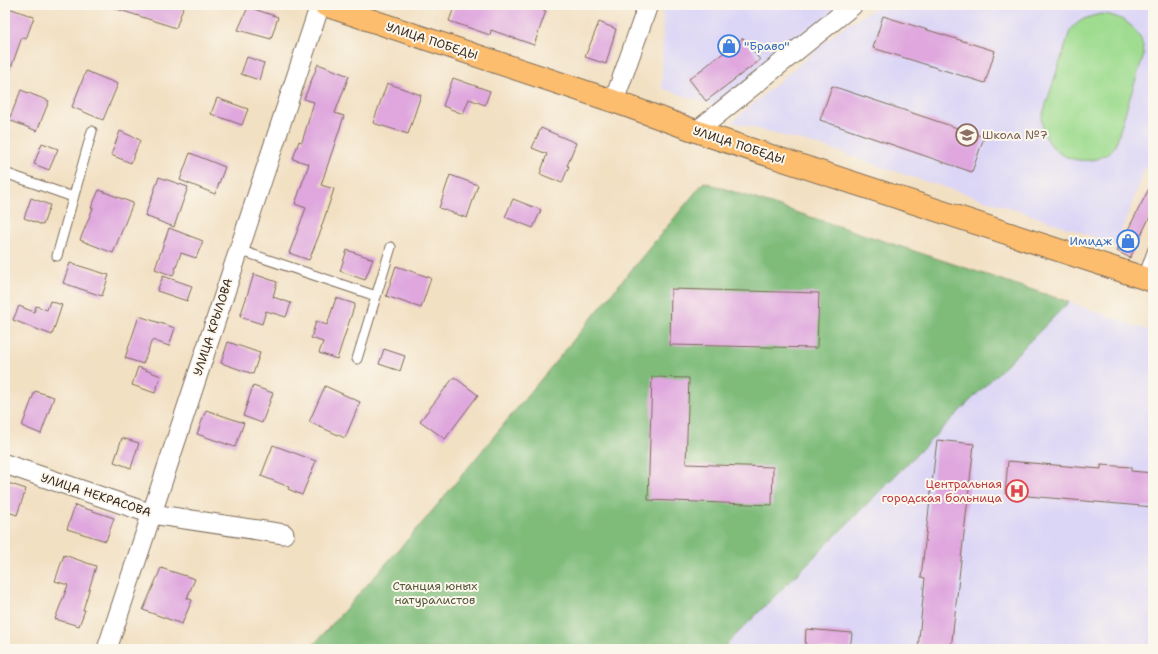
<svg xmlns="http://www.w3.org/2000/svg" width="1158" height="654" viewBox="0 0 1158 654" font-family="'Shantell Sans',sans-serif">
  <style>
    .built { fill: #dcd6f6 }
    .green { fill: #9fdc90; stroke: #6d8357 }
    .forest { fill: #7fbc7a; stroke: #5d734c }
    .building { fill: #dfa7de }
    .lines { fill: none; stroke-linecap: round; stroke-linejoin: round }
    .service-casing { stroke: #7b6a58; stroke-width: 11 }
    .minor-casing { stroke: #7b6a58; stroke-width: 21 }
    .primary-casing { stroke: #7b6a58; stroke-width: 24 }
    .service { stroke: #fff; stroke-width: 9 }
    .minor { stroke: #fff; stroke-width: 19 }
    .primary { stroke: #fcbd6e; stroke-width: 22 }
    .labels { text-anchor: middle; stroke-width: 4; stroke-linejoin: round; paint-order: stroke }
    .street-label { font-size: 12px; fill: #3b2a1e; stroke: #fbf7ec }
    .shop-label { font-size: 12px; fill: #366cbe; stroke: #fbf7ec; text-anchor: start }
    .education-label { font-size: 12px; fill: #785e54; stroke: #fbf7ec; text-anchor: start }
    .health-label { font-size: 12px; fill: #be3a42; stroke: #fbf7ec; text-anchor: end }
    .park-label { font-size: 12px; fill: #54563a; stroke: #fbf7ec }
  </style>
  <rect width="100%" height="100%" fill="#fbf7ec"/>
  <filter id="ink" filterUnits="userSpaceOnUse"><feTurbulence type="fractalNoise" baseFrequency=".025" numOctaves="2"/><feDisplacementMap in="SourceGraphic" scale="8" xChannelSelector="R" yChannelSelector="G"/><feConvolveMatrix kernelMatrix="1 2 1 2 8 2 1 2 1" color-interpolation-filters="sRGB"/></filter>
  <filter id="wash" filterUnits="userSpaceOnUse"><feTurbulence type="fractalNoise" baseFrequency=".012" numOctaves="4" result="noise"/><feDisplacementMap in="SourceGraphic" scale="16" xChannelSelector="R" yChannelSelector="G"/><feGaussianBlur stdDeviation="0.9" result="paint"/><feColorMatrix in="noise" values="0 0 0 0 0 0 0 0 0 0 0 0 0 0 0 0 0 1.4 0 .05"/><feComposite in="paint" operator="in"/></filter>
  <g filter="url(#wash)">
    <rect width="100%" height="100%" fill="#f2e0c3"/>
    <g class="built">
      <path d="M663,5H842L726,110L662,88Z"/>
      <path d="M880,5H1153V148L1116,245L1023,212L890,170L832,149L732,122L840,29Z"/>
      <path d="M1069,302L1153,332V649H722Z"/>
    </g>
    <path class="green" d="M1101,14C1124,15 1144,31 1144,55C1136,78 1129,101 1122,123C1120,130 1118,140 1114,147C1102,164 1074,164 1058,152C1048,144 1041,131 1042,117L1070,31C1078,20 1087,17 1101,14Z"/>
    <path class="forest" d="M704,182L1069,302L722,649H310L424,521Z"/>
    <g id="blocks">
      <g class="building">
        <path d="M115,5H184L176,28L114,8Z"/>
        <path d="M455,5H526L546,11L534,45L491,30L490,35L449,21Z"/>
        <path d="M248,7L278,17L271,39L238,30Z"/>
        <path d="M9,8L34,17L26,39L22,37L7,79L5,78V18Z"/>
        <path d="M883,16L995,51L985,83L873,48Z"/>
        <path d="M599,22L616,29L606,64L585,57Z"/>
        <path d="M743,38L760,60L706,101L689,79Z"/>
        <path d="M247,57L264,63L259,80L241,74Z"/>
        <path d="M318,64L349,76L335,113L344,116L321,185L334,189L321,228H322L309,260L289,253L306,208L295,204L309,164L293,159L299,141L302,142L314,102L304,99Z"/>
        <path d="M86,71L118,84L103,120L72,107Z"/>
        <path d="M453,78L490,91L485,105L469,99L463,114L443,106Z"/>
        <path d="M387,83L421,95L408,134L373,123Z"/>
        <path d="M832,86L984,137L972,172L820,120Z"/>
        <path d="M21,90L49,101L37,131L9,120Z"/>
        <path d="M217,98L248,109L242,125L211,114Z"/>
        <path d="M541,128L576,143L567,166H569L562,183L540,174L547,154L532,148Z"/>
        <path d="M120,131L140,140L131,163L111,155Z"/>
        <path d="M42,143L58,149L49,170L34,164Z"/>
        <path d="M190,153L225,167L215,194L180,180Z"/>
        <path d="M450,175L478,185L467,218L439,208Z"/>
        <path d="M159,177L188,187L174,227L145,216Z"/>
        <path d="M1153,181V210L1130,258L1117,251Z"/>
        <path d="M99,190L133,203L113,253L80,240L93,208H91Z"/>
        <path d="M31,198L50,205L43,225L24,218Z"/>
        <path d="M513,199L541,210L533,228L505,217Z"/>
        <path d="M169,228L203,241L196,258L181,253L173,276L155,269Z"/>
        <path d="M347,250L373,259L365,280L340,271Z"/>
        <path d="M70,263L109,275L102,296L63,283Z"/>
        <path d="M396,266L431,278L421,308L386,296Z"/>
        <path d="M254,274L277,282L273,297L291,303L286,317L266,311L262,324L240,317Z"/>
        <path d="M163,276L192,286L187,301L157,291Z"/>
        <path d="M671,289L819,293L817,348L670,345Z"/>
        <path d="M336,298L355,304L337,359L319,353L323,342L311,338L316,321L327,325Z"/>
        <path d="M50,301L62,305L52,335L13,320L19,306L34,312L36,306L47,310Z"/>
        <path d="M139,316L175,328L169,346L152,340L143,364L125,358Z"/>
        <path d="M228,342L260,353L253,374L221,363Z"/>
        <path d="M384,349L405,356L400,371L379,364Z"/>
        <path d="M138,367L161,376L155,393L132,385Z"/>
        <path d="M454,377L478,395L445,439L420,421Z"/>
        <path d="M652,377L689,378L686,464L773,467L772,505L648,500Z"/>
        <path d="M253,386L273,393L262,423L243,416Z"/>
        <path d="M325,386L360,402L345,438L309,422Z"/>
        <path d="M35,391L54,397L41,434L22,426Z"/>
        <path d="M206,410L244,423L235,447L197,434Z"/>
        <path d="M122,438L139,443L131,468L114,462Z"/>
        <path d="M937,440L974,444L951,649H918L925,578L921,577Z"/>
        <path d="M273,445L316,461L302,495L288,489L289,487L261,476Z"/>
        <path d="M1008,461L1101,469V465L1131,467V471L1153,473V507L1005,494Z"/>
        <path d="M5,482L26,489L17,515L5,511Z"/>
        <path d="M75,505L114,518L106,541L67,529Z"/>
        <path d="M64,555L96,566L83,610H85L79,626L55,619L68,585L55,581Z"/>
        <path d="M161,568L195,579L187,598L192,600L182,624L143,610Z"/>
        <path d="M806,629L852,633L850,649L805,648Z"/>
      </g>
    </g>
  </g>
  <g filter="url(#ink)">
    <use href="#blocks" fill-opacity="0" stroke="#7b6a58" stroke-width="1"/>
    <g class="lines">
      <g class="service-casing">
        <g id="service">
          <path d="M5,173L73,197"/>
          <path d="M239,250L376,296"/>
          <path d="M57,256L92,131"/>
          <path d="M1144,274L1153,249"/>
          <path d="M357,359L391,247"/>
        </g>
      </g>
      <g class="minor-casing">
        <g id="minor">
          <path d="M615,98L648,5"/>
          <path d="M697,131L853,5"/>
          <path d="M5,464L152,514L284,534"/>
          <path d="M107,649L320,5"/>
        </g>
      </g>
      <g class="primary-casing">
        <path id="primary" d="M325,5L613,101L707,135L1153,281"/>
      </g>
      <use href="#service" class="service"/>
      <use href="#minor" class="minor"/>
      <use href="#primary" class="primary"/>
    </g>
  </g>
  <defs>
    <g id="shop-ring" transform="scale(1.15)"><circle r="9.5" fill="#fbf7ec" stroke="#3f7fe0" stroke-width="1.5"/><path d="M-5-2.5h2.3a2.7 3.5 0 0 1 5.4 0H5L5.5 6h-11ZM-1.5-2.5h3a1.5 2.3 0 0 0-3 0Z" fill="#3f7fe0"/></g>
    <g id="school-ring" transform="scale(1.15)"><circle r="9.5" fill="#fbf7ec" stroke="#8d6e63" stroke-width="1.5"/><path d="M0-5L7-2L0 1L-7-2ZM-4 1L0 2.5L4 1V4Q0 6-4 4Z" fill="#8d6e63"/></g>
    <g id="hospital-ring" transform="scale(1.15)"><circle r="9.5" fill="#fbf7ec" stroke="#e0444e" stroke-width="1.5"/><path d="M-5-5h3v3.5h4V-5h3V5h-3V1.5h-4V5h-3Z" fill="#e0444e"/></g>
  </defs>
  <g fill-rule="evenodd">
    <use href="#shop-ring" x="729" y="46"/>
    <use href="#school-ring" x="967" y="135"/>
    <use href="#shop-ring" x="1128" y="241"/>
    <use href="#hospital-ring" x="1017" y="491"/>
  </g>
  <g class="labels">
    <g class="street-label">
      <text transform="translate(432 41) rotate(18)" y="4">УЛИЦА ПОБЕДЫ</text>
      <text transform="translate(739 145) rotate(18)" y="4">УЛИЦА ПОБЕДЫ</text>
      <text transform="translate(213 327) rotate(-72)" y="4">УЛИЦА КРЫЛОВА</text>
      <text transform="translate(96 495) rotate(18)" y="4">УЛИЦА НЕКРАСОВА</text>
    </g>
    <g class="shop-label">
      <text x="744" y="50">"Браво"</text>
      <text x="1112" y="245" text-anchor="end">Имидж</text>
    </g>
    <g class="education-label">
      <text x="982" y="139">Школа №7</text>
    </g>
    <g class="health-label">
      <text x="1002" y="488">Центральная<tspan x="1002" dy="14">городская больница</tspan></text>
    </g>
    <g class="park-label">
      <text x="435" y="590">Станция юных<tspan x="435" dy="14">натуралистов</tspan></text>
    </g>
  </g>
  <rect width="1158" height="654" fill="none" stroke="#fbf7ec" stroke-width="20"/>
</svg>
